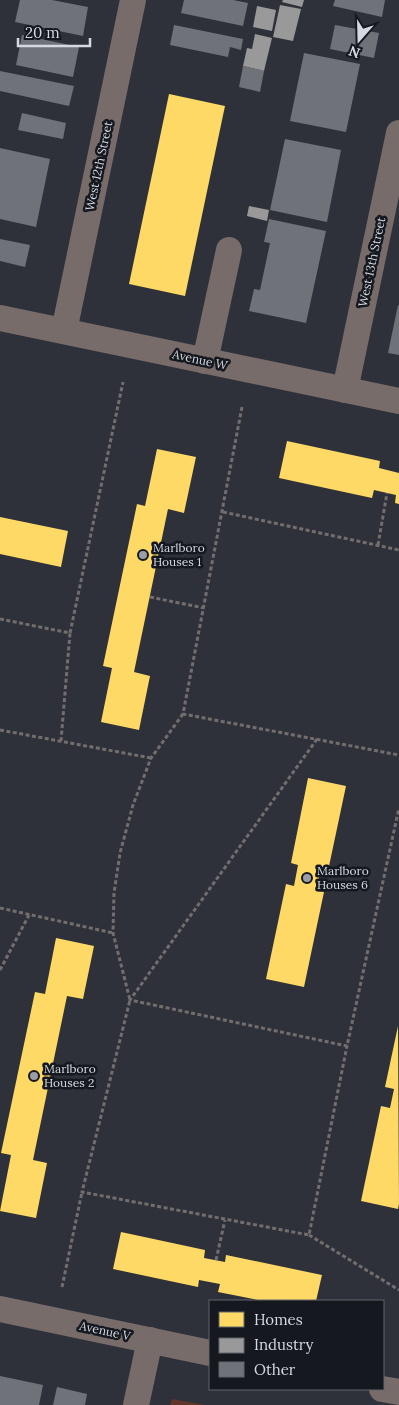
<svg xmlns="http://www.w3.org/2000/svg" width="399" height="1405" viewBox="0 0 399 1405" font-family="Lora,serif">
  <style>
    .green { fill: #60352b }
    .homes { fill: #ffd966 }
    .industry { fill: #999 }
    .building { fill: #6f7279 }
    .lines { fill: none; stroke-linecap: round; stroke-linejoin: round }
    .path { stroke: #736d6e; stroke-width: 3; stroke-dasharray: 4 2.5; stroke-linecap: butt }
    .minor { stroke: #776c6a; stroke-width: 26 }
    .poi-dot { fill: #9b9ea7; stroke: #15181e; stroke-width: 2 }
    .labels { text-anchor: middle; stroke-width: 5; stroke-linejoin: round; paint-order: stroke }
    .street-label { font-size: 12px; fill: #d5d9e2; stroke: #15181e }
    .poi-label { font-size: 12px; fill: #d5d9e2; stroke: #15181e; text-anchor: start }
  </style>
  <rect width="100%" height="100%" fill="#2e3139"/>
  <path class="green" d="M172,1399L205,1405H170Z"/>
  <g class="homes">
    <path d="M169,94L225,106L185,296L129,284Z"/>
    <path d="M287,441L380,461L379,468L399,473V504L395,503L396,495L374,490L372,498L279,478Z"/>
    <path d="M157,449L196,457L184,513L168,509L134,672L150,676L139,730L101,722L112,668L103,666L137,504L145,506Z"/>
    <path d="M0,517L68,531L61,567L0,554Z"/>
    <path d="M308,778L346,786L328,871L321,869L316,891L324,892L304,987L266,979L286,884L294,886L298,865L291,863Z"/>
    <path d="M56,938L94,946L83,999L67,996L33,1160L47,1163L36,1218L0,1211L11,1155L1,1153L35,992L45,994Z"/>
    <path d="M398,1026L399,1204L398,1209L361,1201L381,1106L390,1108L394,1089L385,1087Z"/>
    <path d="M121,1232L205,1250L204,1258L225,1262L226,1255L322,1275L316,1301H263L218,1292L220,1284L199,1280L198,1287L113,1269Z"/>
  </g>
  <g class="industry">
    <path d="M283,0H304L302,7L282,2Z"/>
    <path d="M280,5L301,9L293,41L273,37Z"/>
    <path d="M257,6L276,10L272,31L253,27Z"/>
    <path d="M255,34L272,38L264,71L243,66L247,48L252,49Z"/>
    <path d="M249,206L269,210L267,221L247,216Z"/>
  </g>
  <g class="building">
    <path d="M20,0H52L88,7L83,36L15,22Z"/>
    <path d="M184,0H233L248,3L243,26L181,13Z"/>
    <path d="M335,0H385L382,17L333,6Z"/>
    <path d="M174,25L243,39L241,50L230,47L228,57L170,45Z"/>
    <path d="M335,25L379,33L374,58L330,49Z"/>
    <path d="M22,35L79,47L73,77L16,65Z"/>
    <path d="M304,53L360,64L346,132L290,121Z"/>
    <path d="M243,66L264,71L260,92L239,87Z"/>
    <path d="M0,71L74,86L69,106L0,91Z"/>
    <path d="M22,113L66,123L63,139L18,130Z"/>
    <path d="M285,139L341,150L327,222L270,210Z"/>
    <path d="M0,148L50,159L36,227L0,219Z"/>
    <path d="M269,219L326,231L306,323L249,311L254,289L260,290L270,243L264,242Z"/>
    <path d="M0,239L30,245L25,267L0,261Z"/>
    <path d="M398,305L399,306V355L388,353Z"/>
    <path d="M0,1376L43,1385L39,1405H0Z"/>
    <path d="M57,1387L87,1394L85,1405H53Z"/>
  </g>
  <g class="lines">
    <g class="path">
      <path d="M242,407L183,714L399,755"/>
      <path d="M223,512L399,550"/>
      <path d="M378,545L387,493"/>
      <path d="M150,597L204,608"/>
      <path d="M0,619L70,633L123,382"/>
      <path d="M183,714L151,758L133,805L120,853L114,893L113,933L130,1000L82,1192L309,1235L347,1046"/>
      <path d="M0,730L151,758"/>
      <path d="M317,739L130,1000L347,1046L399,808"/>
      <path d="M61,741L70,633"/>
      <path d="M0,908L113,933"/>
      <path d="M0,970L29,915"/>
      <path d="M309,1235L399,1290"/>
      <path d="M216,1260L225,1220"/>
      <path d="M62,1287L82,1192"/>
    </g>
    <g class="minor">
      <path d="M0,318L399,401"/>
      <path d="M64,331L133,0"/>
      <path d="M205,361L229,250"/>
      <path d="M345,390L399,133"/>
      <path d="M0,1309L210,1353"/>
      <path d="M382,1389L399,1392"/>
      <path d="M136,1405L150,1340"/>
    </g>
  </g>
  <g class="poi-dot">
    <circle cx="143" cy="555" r="5"/>
    <circle cx="307" cy="878" r="5"/>
    <circle cx="34" cy="1076" r="5"/>
  </g>
  <g class="labels">
    <g class="street-label">
      <text transform="translate(99 166) rotate(-78)" y="4">West 12th Street</text>
      <text transform="translate(372 262) rotate(-78)" y="4">West 13th Street</text>
      <text transform="translate(200 360) rotate(12)" y="4">Avenue W</text>
      <text transform="translate(105 1331) rotate(12)" y="4">Avenue V</text>
    </g>
    <g class="poi-label">
      <text x="153" y="552">Marlboro<tspan x="153" dy="14">Houses 1</tspan></text>
      <text x="317" y="875">Marlboro<tspan x="317" dy="14">Houses 6</tspan></text>
      <text x="44" y="1073">Marlboro<tspan x="44" dy="14">Houses 2</tspan></text>
    </g>
  </g>
  <rect x="209" y="1300" width="175" height="90" fill="#15181e" stroke="#62656c"/>
  <rect x="219" y="1312" width="25" height="15" fill="#ffd966" stroke="#62656c"/>
  <text x="254" y="1325" font-size="15" fill="#d5d9e2">Homes</text>
  <rect x="219" y="1338" width="25" height="15" fill="#999999" stroke="#62656c"/>
  <text x="254" y="1350" font-size="15" fill="#d5d9e2">Industry</text>
  <rect x="219" y="1362" width="25" height="15" fill="#6f7279" stroke="#62656c"/>
  <text x="254" y="1375" font-size="15" fill="#d5d9e2">Other</text>
  <g transform="translate(359 40) rotate(200)" stroke="#15181e" stroke-width="4" paint-order="stroke">
  <path d="M0-4L9 19L0 12L-9 19Z" fill="#d5d9e2"/>
  <text y="-8" font-size="14" font-weight="bold" text-anchor="middle" fill="#d5d9e2">N</text>
  </g>
  <path d="M18 38v8h72v-8" fill="none" stroke="#d5d9e2" stroke-width="2.5"/>
  <text x="25" y="38" font-size="15" fill="#d5d9e2" stroke="#15181e" stroke-width="4" paint-order="stroke">20 m</text>
</svg>
